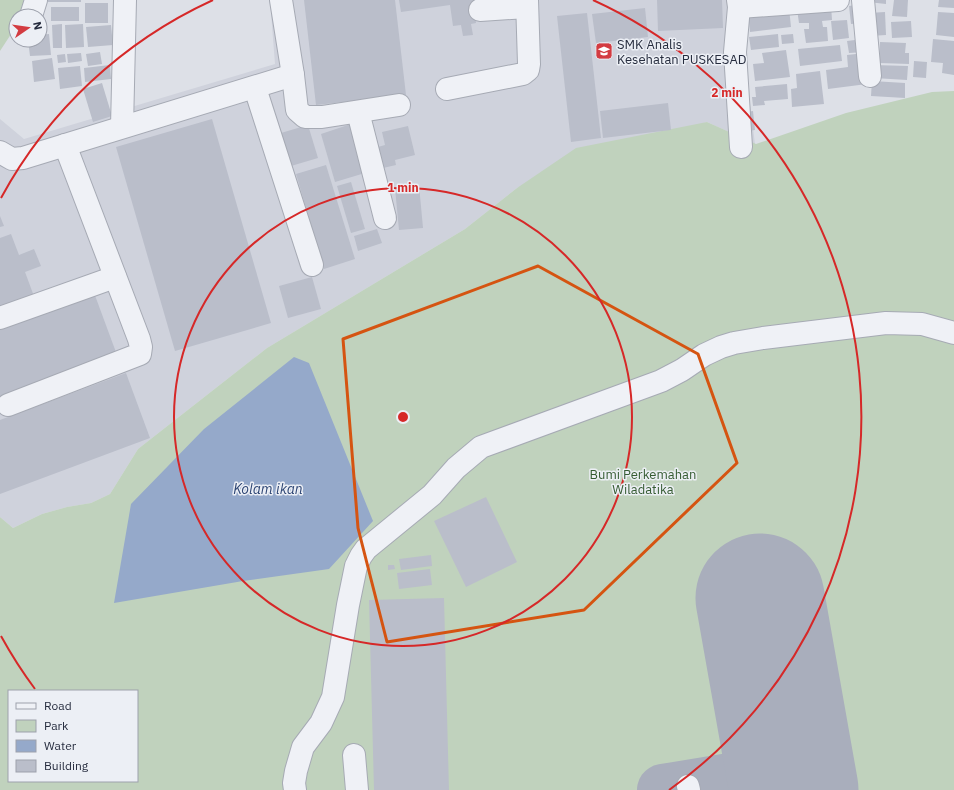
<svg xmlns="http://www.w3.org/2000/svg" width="954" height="790" viewBox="0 0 954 790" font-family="'IBM Plex Sans',sans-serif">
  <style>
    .built { fill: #cfd2dc }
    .green { fill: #c0d2bd; fill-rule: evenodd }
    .water { fill: #95a9ca }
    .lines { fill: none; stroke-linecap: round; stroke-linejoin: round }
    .taxiway { stroke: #a9aebc; stroke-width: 52 }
    .runway { stroke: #a9aebc; stroke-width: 129 }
    .building { fill: #babeca }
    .minor-casing { stroke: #a6aab4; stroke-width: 24 }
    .minor { stroke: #eff1f6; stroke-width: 22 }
    .marked { fill: none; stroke: #d55411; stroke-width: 3; stroke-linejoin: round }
    .ring { fill: none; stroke: #d62828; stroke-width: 2 }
    .labels { text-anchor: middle; stroke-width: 3; stroke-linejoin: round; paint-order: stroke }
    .poi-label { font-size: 13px; fill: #262c3e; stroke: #eceff5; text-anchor: start }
    .park-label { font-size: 13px; fill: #355b32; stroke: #eceff5 }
    .water-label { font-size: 14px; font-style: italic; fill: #2e4674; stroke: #eceff5 }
    .centre { fill: #d62828; stroke: #eceff5; stroke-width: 2 }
    .ring-label { font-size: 12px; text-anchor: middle; font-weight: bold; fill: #d62828; stroke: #eceff5; stroke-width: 3; stroke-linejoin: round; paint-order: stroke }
  </style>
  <rect width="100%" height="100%" fill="#dde0e7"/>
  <path class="built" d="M270,0H737L755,144L707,122L517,188L465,229L267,348L138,449L110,494L91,503L67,507L42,514L13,528L0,517V119L24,139L275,64Z"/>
  <g class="green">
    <path d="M0,0H27L20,16H16L15,28L0,51Z"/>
    <path d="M954,91V790H0V517L13,528L42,514L67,507L91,503L110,494L138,449L267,348L465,229L517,188L576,148L707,122L756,144L846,113L932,92ZM9,691H137V781H9Z"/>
  </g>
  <path class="water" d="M294,357L309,363L373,521L329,569L243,581L114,603L131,504L204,429Z"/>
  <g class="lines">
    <path class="taxiway" d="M663,790L790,769"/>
    <path class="runway" d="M760,598L794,790"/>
  </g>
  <g class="building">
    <rect x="48" y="0" width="33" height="2"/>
    <path d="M304,0H395L406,95L316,105Z"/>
    <path d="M399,0H479L473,2L476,23L471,24L473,35L463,36L461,25L453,26L450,5L401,12Z"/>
    <path d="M657,0H722L723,28L658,31Z"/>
    <path d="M868,0H886V4L868,2Z"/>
    <path d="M894,0H908L907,17L892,16Z"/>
    <path d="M939,0H954V8L938,7Z"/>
    <rect x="85" y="3" width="23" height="20"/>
    <path d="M862,4L864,23L851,24L849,6Z"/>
    <path d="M831,5L832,20L822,21L823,27H827L828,41L806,43L804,29H809V23H799L797,9Z"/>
    <rect x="51" y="7" width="28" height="14"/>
    <path d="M645,8L648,37L596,43L592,14Z"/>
    <path d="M789,8L791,27L750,32L748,12Z"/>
    <path d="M885,12L886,35L870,36L869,13Z"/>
    <path d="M938,12L954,13V37L936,35Z"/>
    <path d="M587,13L601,138L571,142L557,16Z"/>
    <path d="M847,20L849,38L833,40L831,21Z"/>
    <path d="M911,21L912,37L892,38L891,22Z"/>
    <path d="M62,24V48H53L52,25Z"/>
    <path d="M83,24L84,47L66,48L65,25Z"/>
    <path d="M111,25L113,45L88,47L86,27Z"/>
    <path d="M49,34L51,55L30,56L28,40H40V35Z"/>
    <path d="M778,34L779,47L751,50L749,37Z"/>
    <path d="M793,34L794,43L782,44L781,35Z"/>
    <path d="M863,39L865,52L849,53L847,41Z"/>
    <path d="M933,39L954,41V75L942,73L943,63L931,62Z"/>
    <path d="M880,42L906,43L905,53H909V64L879,63Z"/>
    <path d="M840,45L842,61L800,66L798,49Z"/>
    <path d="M786,50L790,77L755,81L753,64L764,63L762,53Z"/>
    <path d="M100,52L102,64L88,66L86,54Z"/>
    <path d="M81,53L82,61L68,63L67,54Z"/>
    <path d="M865,53L867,84L828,89L826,70L848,67L847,55Z"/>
    <path d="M65,54L66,62L58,63L57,55Z"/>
    <path d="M52,58L55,79L34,82L32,61Z"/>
    <path d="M914,61L927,62L926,78L913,77Z"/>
    <path d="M110,65L111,79L85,82L84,68Z"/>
    <path d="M874,65L908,66L907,80L874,78Z"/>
    <path d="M80,66L82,86L60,89L58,68Z"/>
    <path d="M820,71L824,104L792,107L791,89L797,88L796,74Z"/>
    <path d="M872,81L905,83V98L871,96Z"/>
    <path d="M102,83L112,116L93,122L83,89Z"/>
    <path d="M787,84L788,99L764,101L765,105L753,106L752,97H756L755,87Z"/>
    <path d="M668,103L671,130L603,138L600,111Z"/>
    <path d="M753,111L755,130L742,132L740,113Z"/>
    <path d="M212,119L271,323L175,351L116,147Z"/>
    <path d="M351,124L365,173L335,182L321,134Z"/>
    <path d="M308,125L318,158L291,166L281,133Z"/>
    <path d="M408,126L415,155L395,160L396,165L383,168L378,147L385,145L382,132Z"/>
    <path d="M326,165L355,259L324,269L296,174Z"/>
    <path d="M351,182L365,229L351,233L337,186Z"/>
    <path d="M419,185L423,228L399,230L395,188Z"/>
    <path d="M0,216L4,226L0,227Z"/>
    <path d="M377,229L382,243L358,251L354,236Z"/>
    <path d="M11,234L19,255L34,249L41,266L25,272L35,299L0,312V238Z"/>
    <path d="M312,277L321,309L288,318L279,286Z"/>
    <path d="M93,290L117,355L0,399V325Z"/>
    <path d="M126,373L150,438L0,494V420Z"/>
    <path d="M486,497L517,562L466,587L434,521Z"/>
    <path d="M431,555L432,566L401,570L399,559Z"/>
    <path d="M388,565H394L395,569L388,570Z"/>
    <path d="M430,569L432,585L399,589L397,573Z"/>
    <path d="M444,598L449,790H374L369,600Z"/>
  </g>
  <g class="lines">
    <g class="minor-casing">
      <g id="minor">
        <path d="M281,0L293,75L297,110L305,117H322L399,105"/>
        <path d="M738,0L739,7L735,52L741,147"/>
        <path d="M863,0L870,76"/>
        <path d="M739,7L838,0"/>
        <path d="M480,10L527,7"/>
        <path d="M31,16L36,0"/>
        <path d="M255,88L312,265"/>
        <path d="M447,89L523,74L528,70L529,64L527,0"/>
        <path d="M358,112L385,218"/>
        <path d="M122,127L125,0"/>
        <path d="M0,152L12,159L23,158L293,75"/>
        <path d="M0,318L115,277"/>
        <path d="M8,405L140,354L141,347L139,339L65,145"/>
        <path d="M354,755L357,790"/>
        <path d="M688,786L689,790"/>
        <path d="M295,790L294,783L296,771L303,747L321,723L333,697L348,605L356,566L361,556L366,549L432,495L456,468L481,447L661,381L682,370L704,355L721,347L734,343L763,338L886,323L922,324L954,333"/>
      </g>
    </g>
    <use href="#minor" class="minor"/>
  </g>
  <path class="marked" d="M538,266L698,354L737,463L584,610L387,642L358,528L343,339Z"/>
  <g class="ring">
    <circle cx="403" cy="417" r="229"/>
    <path d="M35 689A458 458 0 0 1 1 636M1 198A458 458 0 0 1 213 0M593 0A458 458 0 0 1 669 790"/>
  </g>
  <defs>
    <g id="school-square" transform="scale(0.9)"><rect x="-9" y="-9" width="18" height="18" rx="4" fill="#d33b41" stroke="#eceff5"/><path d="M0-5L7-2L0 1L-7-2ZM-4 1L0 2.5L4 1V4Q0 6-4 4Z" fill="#fff"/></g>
  </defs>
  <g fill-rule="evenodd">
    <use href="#school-square" x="604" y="51"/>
  </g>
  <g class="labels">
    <g class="poi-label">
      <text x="617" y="49">SMK Analis<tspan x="617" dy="15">Kesehatan PUSKESAD</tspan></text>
    </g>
    <g class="park-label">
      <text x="643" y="479">Bumi Perkemahan<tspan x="643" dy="15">Wiladatika</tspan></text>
    </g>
    <g class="water-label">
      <text x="268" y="494">Kolam ikan</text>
    </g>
  </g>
  <circle cx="403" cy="417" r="6" class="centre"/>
  <g class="ring-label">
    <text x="727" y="97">2 min</text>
    <text x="403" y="192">1 min</text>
  </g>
  <rect x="8" y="690" width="130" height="92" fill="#eceff5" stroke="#9da1ac"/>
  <rect x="16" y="703" width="20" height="6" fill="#eff1f6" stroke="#9da1ac"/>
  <text x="44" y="710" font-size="12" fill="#262c3e">Road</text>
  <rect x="16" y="720" width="20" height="12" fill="#c0d2bd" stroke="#9da1ac"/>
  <text x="44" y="730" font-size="12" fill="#262c3e">Park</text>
  <rect x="16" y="740" width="20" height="12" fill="#95a9ca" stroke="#9da1ac"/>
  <text x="44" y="750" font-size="12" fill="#262c3e">Water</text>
  <rect x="16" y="760" width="20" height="12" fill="#babeca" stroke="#9da1ac"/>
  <text x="44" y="770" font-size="12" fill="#262c3e">Building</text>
  <g transform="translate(28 28) rotate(77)"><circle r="19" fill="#eceff5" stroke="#9da1ac"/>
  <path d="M0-3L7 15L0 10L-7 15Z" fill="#d33b41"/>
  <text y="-6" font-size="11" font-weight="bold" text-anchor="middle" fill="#262c3e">N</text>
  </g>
</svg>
